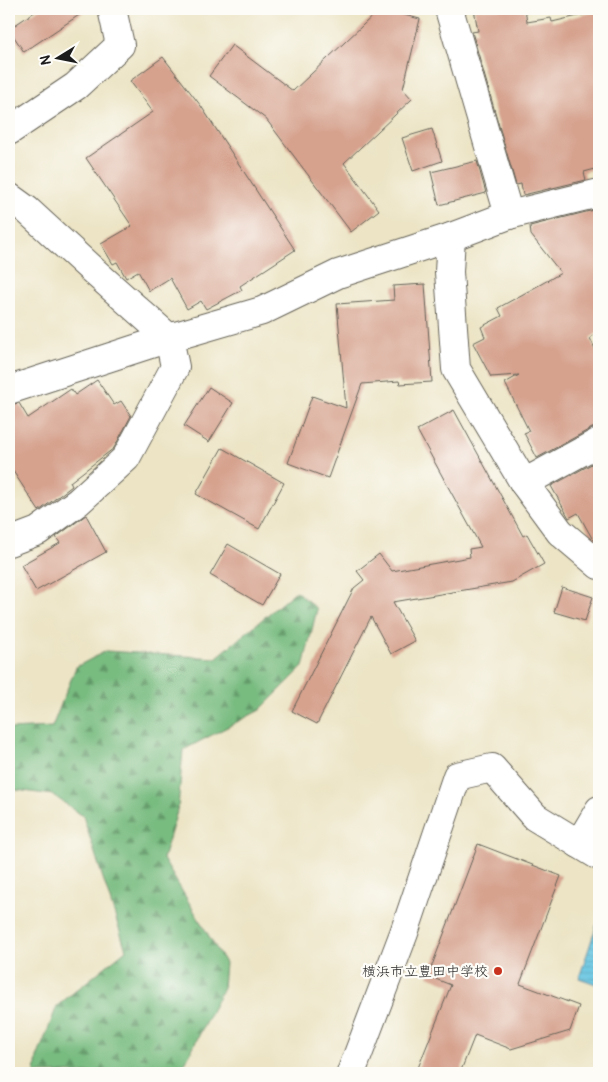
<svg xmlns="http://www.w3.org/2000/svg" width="608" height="1082" viewBox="0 0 608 1082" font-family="Pangolin,'Klee One',sans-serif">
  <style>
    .forest { fill: url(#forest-firs); stroke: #4a6c4e }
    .water { fill: url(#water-rules); stroke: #40707e }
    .building { fill: #d6a28e }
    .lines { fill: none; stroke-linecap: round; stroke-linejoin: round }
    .minor-casing { stroke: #656257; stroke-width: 30 }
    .minor { stroke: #fff; stroke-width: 28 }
    .poi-dot { fill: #c8321e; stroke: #fdfcf7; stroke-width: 2 }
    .labels { text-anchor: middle; stroke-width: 4.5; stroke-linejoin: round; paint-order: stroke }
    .poi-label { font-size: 14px; fill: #1c1c1c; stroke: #fdfcf7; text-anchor: end }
  </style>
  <defs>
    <pattern id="forest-firs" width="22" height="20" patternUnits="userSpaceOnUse" patternTransform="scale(1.25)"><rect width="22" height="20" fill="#78bc80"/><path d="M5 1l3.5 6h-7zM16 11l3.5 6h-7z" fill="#629868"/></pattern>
    <pattern id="water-rules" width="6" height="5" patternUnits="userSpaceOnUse" patternTransform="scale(1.25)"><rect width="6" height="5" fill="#63c4e1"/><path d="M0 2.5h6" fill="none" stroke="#55a8c0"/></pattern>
  </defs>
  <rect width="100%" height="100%" fill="#fdfcf7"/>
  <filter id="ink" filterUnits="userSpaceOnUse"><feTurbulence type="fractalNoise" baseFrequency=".02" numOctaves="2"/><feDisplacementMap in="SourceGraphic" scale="10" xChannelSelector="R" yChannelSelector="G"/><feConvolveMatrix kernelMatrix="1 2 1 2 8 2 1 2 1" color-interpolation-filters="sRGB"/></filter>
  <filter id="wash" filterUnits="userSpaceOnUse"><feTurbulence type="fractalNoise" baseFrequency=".0096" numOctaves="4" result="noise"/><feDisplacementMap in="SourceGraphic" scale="20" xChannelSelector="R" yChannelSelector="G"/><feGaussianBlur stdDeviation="1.12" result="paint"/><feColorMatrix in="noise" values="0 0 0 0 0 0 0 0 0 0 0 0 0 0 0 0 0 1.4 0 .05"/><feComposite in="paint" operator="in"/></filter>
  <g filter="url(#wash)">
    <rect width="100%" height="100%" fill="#ece4c5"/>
    <path class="forest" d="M296,591L317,609L303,667L260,710L183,750L178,808L163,859L225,963L223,988L180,1073H35L37,1058L57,1006L126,950L83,816L53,795L9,789V729L52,727L76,667L106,651L216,658Z"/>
    <path class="water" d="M597,924L599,925V985L579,978Z"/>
    <g id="blocks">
      <g class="building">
        <path d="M39,9H88L24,52L9,29Z"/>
        <path d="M380,9L420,19L403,89L412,99L344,163L379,210L351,232L266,119L209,76L232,45L293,91Z"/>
        <path d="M474,9H525L527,22L551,18L552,22L599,11V168L584,172L586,180L523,195L521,184L516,185L472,32L478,31Z"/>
        <path d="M163,57L201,106L295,250L240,286L242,290L206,309L201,301L187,309L170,278L149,291L138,271L126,278L117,262L113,264L101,244L132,226L86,158L153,112L130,81Z"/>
        <path d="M432,129L442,161L413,171L402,138Z"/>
        <path d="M477,161L486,193L439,205L431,172Z"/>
        <path d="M594,210L599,231V332L590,338L599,357V426L592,428L537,458L524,433L529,431L505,383L519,375L491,377L473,343L485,337L481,327L502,316L498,308L561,273L531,235L530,226Z"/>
        <path d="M425,284L432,382L400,384L399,381L362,384L328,478L288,463L312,396L346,408L337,304L394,300L393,286Z"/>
        <path d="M97,380L114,405L121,401L131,416L114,448L70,482L72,486L39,511L9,465V405L19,403L28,418L71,389L75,395Z"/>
        <path d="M209,387L233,403L209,442L184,426Z"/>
        <path d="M454,410L523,536L527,534L544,564L512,582L393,602L415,641L391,654L371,617L317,724L292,711L354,588L364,580L357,571L379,554L392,571L470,557L469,549L481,547L417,430Z"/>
        <path d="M222,448L284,483L259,529L196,494Z"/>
        <path d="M599,460V545L592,538L578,513L569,518L551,486Z"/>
        <path d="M86,515L106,552L36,591L21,565L60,543L56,537Z"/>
        <path d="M228,544L280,574L262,605L210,575Z"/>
        <path d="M562,587L593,597L585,621L554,612Z"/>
        <path d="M478,844L561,876L520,984L579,1006L570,1031L511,1049L475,1035L460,1073H416L451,985L428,976Z"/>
      </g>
    </g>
  </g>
  <g filter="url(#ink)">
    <use href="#blocks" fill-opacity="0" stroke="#656257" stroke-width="1"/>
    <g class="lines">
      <g class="minor-casing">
        <g id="minor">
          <path d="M449,9L509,215"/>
          <path d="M9,131L76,86L120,45L112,9"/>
          <path d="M9,197L27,210L88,266L169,338L175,367L126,458L78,502L38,531L9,542"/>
          <path d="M451,237L449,272L456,369L524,483L599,442"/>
          <path d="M9,390L169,338L262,311L338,274L451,237L509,215L599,193"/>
          <path d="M524,483L560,532L599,565"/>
          <path d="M579,844L599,810"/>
          <path d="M351,1073L404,933L457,776L492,768L535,817L599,856"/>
        </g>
      </g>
      <use href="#minor" class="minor"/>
    </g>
  </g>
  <circle class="poi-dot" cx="498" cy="971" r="5"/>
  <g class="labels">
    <g class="poi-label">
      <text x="488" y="976">横浜市立豊田中学校</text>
    </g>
  </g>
  <rect width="608" height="1082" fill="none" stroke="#fdfcf7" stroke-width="30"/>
  <g transform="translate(58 58) rotate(260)" stroke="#fdfcf7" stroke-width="4" paint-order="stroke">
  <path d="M0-4L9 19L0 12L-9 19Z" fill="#1c1c1c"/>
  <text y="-8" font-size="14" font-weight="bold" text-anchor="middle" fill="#1c1c1c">N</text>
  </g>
</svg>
